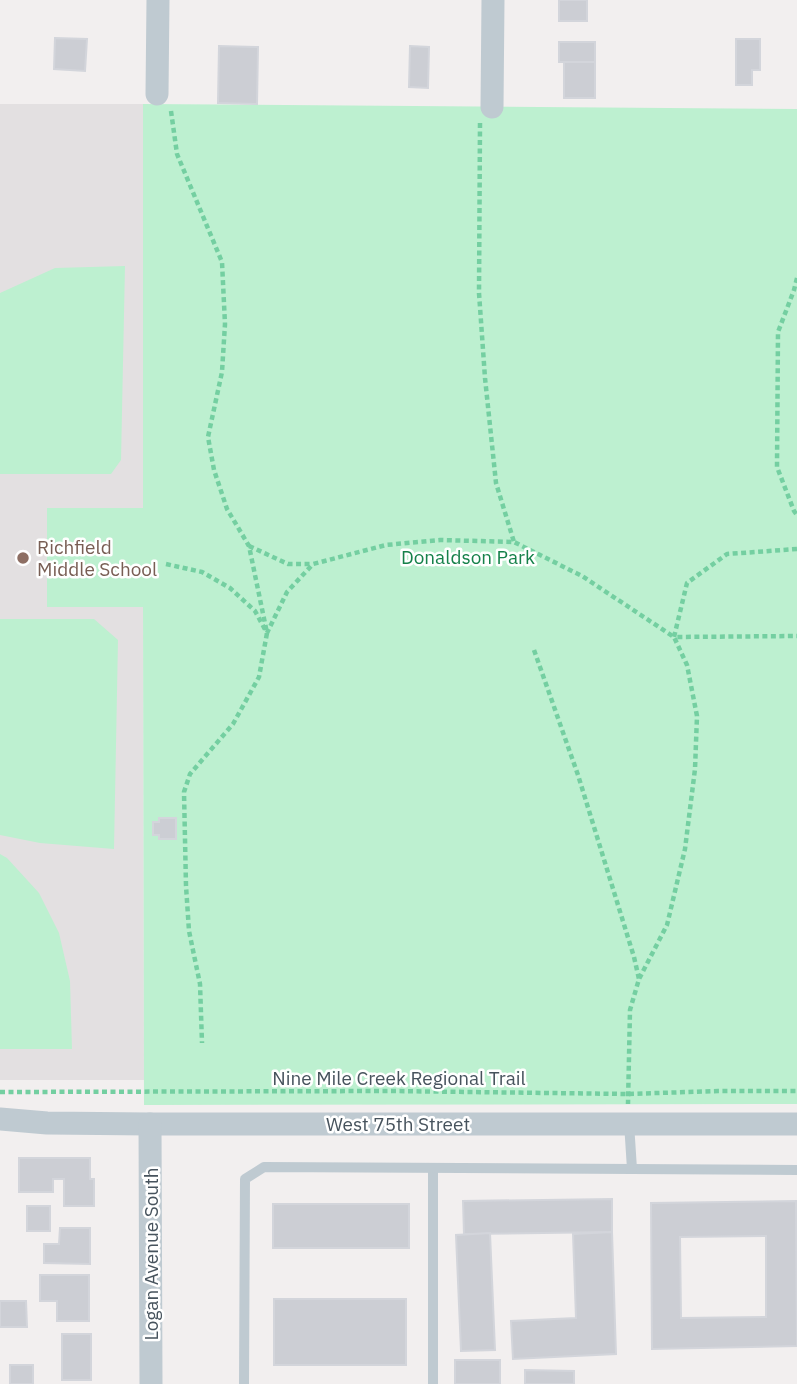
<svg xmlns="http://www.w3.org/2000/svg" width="797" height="1384" viewBox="0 0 797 1384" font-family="'IBM Plex Sans',sans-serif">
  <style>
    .education { fill: #e3e0e1 }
    .green { fill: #bdf0d0 }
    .building { fill: #ccced4; stroke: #d3d5db; stroke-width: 2; fill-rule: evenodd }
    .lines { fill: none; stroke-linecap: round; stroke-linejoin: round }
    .path { stroke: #74cfa1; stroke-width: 4.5; stroke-dasharray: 5 3.5; stroke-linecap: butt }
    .lane { stroke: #bfcad1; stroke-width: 10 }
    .street { stroke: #bfcad1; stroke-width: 23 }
    .education-dot { fill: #8d6e63; stroke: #fff; stroke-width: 2.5 }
    .labels { text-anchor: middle; stroke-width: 5; stroke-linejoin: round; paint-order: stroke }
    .education-label { font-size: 19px; fill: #785e54; stroke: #fff; text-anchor: start }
    .park-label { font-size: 19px; fill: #15814a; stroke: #fff }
    .street-label { font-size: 19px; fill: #47535d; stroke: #fff }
  </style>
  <rect width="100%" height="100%" fill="#f2efef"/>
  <path class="education" d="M0,104H143V508L47,509V607H143L144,1080H0Z"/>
  <g class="green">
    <path d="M143,104L797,109V1104L144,1105L143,607H47V508H143Z"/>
    <path d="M125,266L121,460L111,474H0V293L55,268Z"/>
    <path d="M0,619H94L118,640L114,849L40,843L0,835Z"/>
    <path d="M0,854L7,858L39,893L59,933L70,981L72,1049H0Z"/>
  </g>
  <g class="building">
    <rect x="559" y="0" width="28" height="21"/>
    <path d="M55,38L87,39L85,71L54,69Z"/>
    <path d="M736,39H760V70H752V85H736Z"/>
    <rect x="559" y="42" width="36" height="20"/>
    <path d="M219,46L258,47L257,104L218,103Z"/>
    <path d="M410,46L429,47L428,88L409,87Z"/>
    <rect x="564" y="62" width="31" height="36"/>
    <path d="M159,818H176V839H159V835H153V822H159Z"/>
    <path d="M19,1158H90V1179H94V1206H64V1179H53V1192H19Z"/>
    <path d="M612,1199V1232L464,1234L463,1201Z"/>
    <path d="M796,1201L797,1346L652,1349L651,1203ZM766,1236V1317L681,1318L680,1237Z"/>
    <rect x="273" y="1204" width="136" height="44"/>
    <rect x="27" y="1206" width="23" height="25"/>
    <path d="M60,1228H90V1264L44,1263V1244H59Z"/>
    <path d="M612,1232L616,1354L513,1359L511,1321L576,1318L573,1234Z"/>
    <path d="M490,1233L495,1350L461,1351L456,1235Z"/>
    <path d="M40,1275H89V1321H57V1301H40Z"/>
    <rect x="274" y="1299" width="132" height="66"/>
    <path d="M0,1301H26L27,1327H0Z"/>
    <rect x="62" y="1334" width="29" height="46"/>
    <rect x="455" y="1360" width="45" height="24"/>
    <rect x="10" y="1365" width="23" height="19"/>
    <path d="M525,1370L574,1371V1384H525Z"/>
  </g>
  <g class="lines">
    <g class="path">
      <path d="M171,111L177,154L222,262L225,324L222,372L208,437L214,470L227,509L249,546L267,633L259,677L233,724L190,774L184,792L186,886L189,931L200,984L202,1043"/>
      <path d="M480,123L479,293L485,378L496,483L514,542"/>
      <path d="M797,278L794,290L778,332L777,467L794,511L797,515"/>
      <path d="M249,546L288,564H312"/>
      <path d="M797,549L727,554L687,583L674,637L797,636"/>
      <path d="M166,564L202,572L230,588L255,611L267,633L287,592L313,564L386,545L440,540L514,542L582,576L674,637L687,665L697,716L695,769L685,849L667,925L639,979L630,1010L628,1104"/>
      <path d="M534,650L578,775L634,957L639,979"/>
      <path d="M0,1092L390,1091L628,1094L718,1091H797"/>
    </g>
    <g class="lane">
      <path d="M433,1168V1384"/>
      <path d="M632,1169L797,1170"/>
      <path d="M244,1384L245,1179L264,1167L632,1169L629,1123"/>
    </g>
    <g class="street">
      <path d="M157,94L158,0"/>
      <path d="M492,107L493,0"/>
      <path d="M0,1119L47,1123L150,1124H797"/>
      <path d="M150,1124L151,1384"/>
    </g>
  </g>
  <circle class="education-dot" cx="23" cy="558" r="7"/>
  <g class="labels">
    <g class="education-label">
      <text x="37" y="554">Richfield<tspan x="37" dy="22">Middle School</tspan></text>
    </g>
    <g class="park-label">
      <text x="468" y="564">Donaldson Park</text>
    </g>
    <g class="street-label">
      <text x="399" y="1085">Nine Mile Creek Regional Trail</text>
      <text x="398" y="1131">West 75th Street</text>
      <text transform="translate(151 1254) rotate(-90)" y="7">Logan Avenue South</text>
    </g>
  </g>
</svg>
